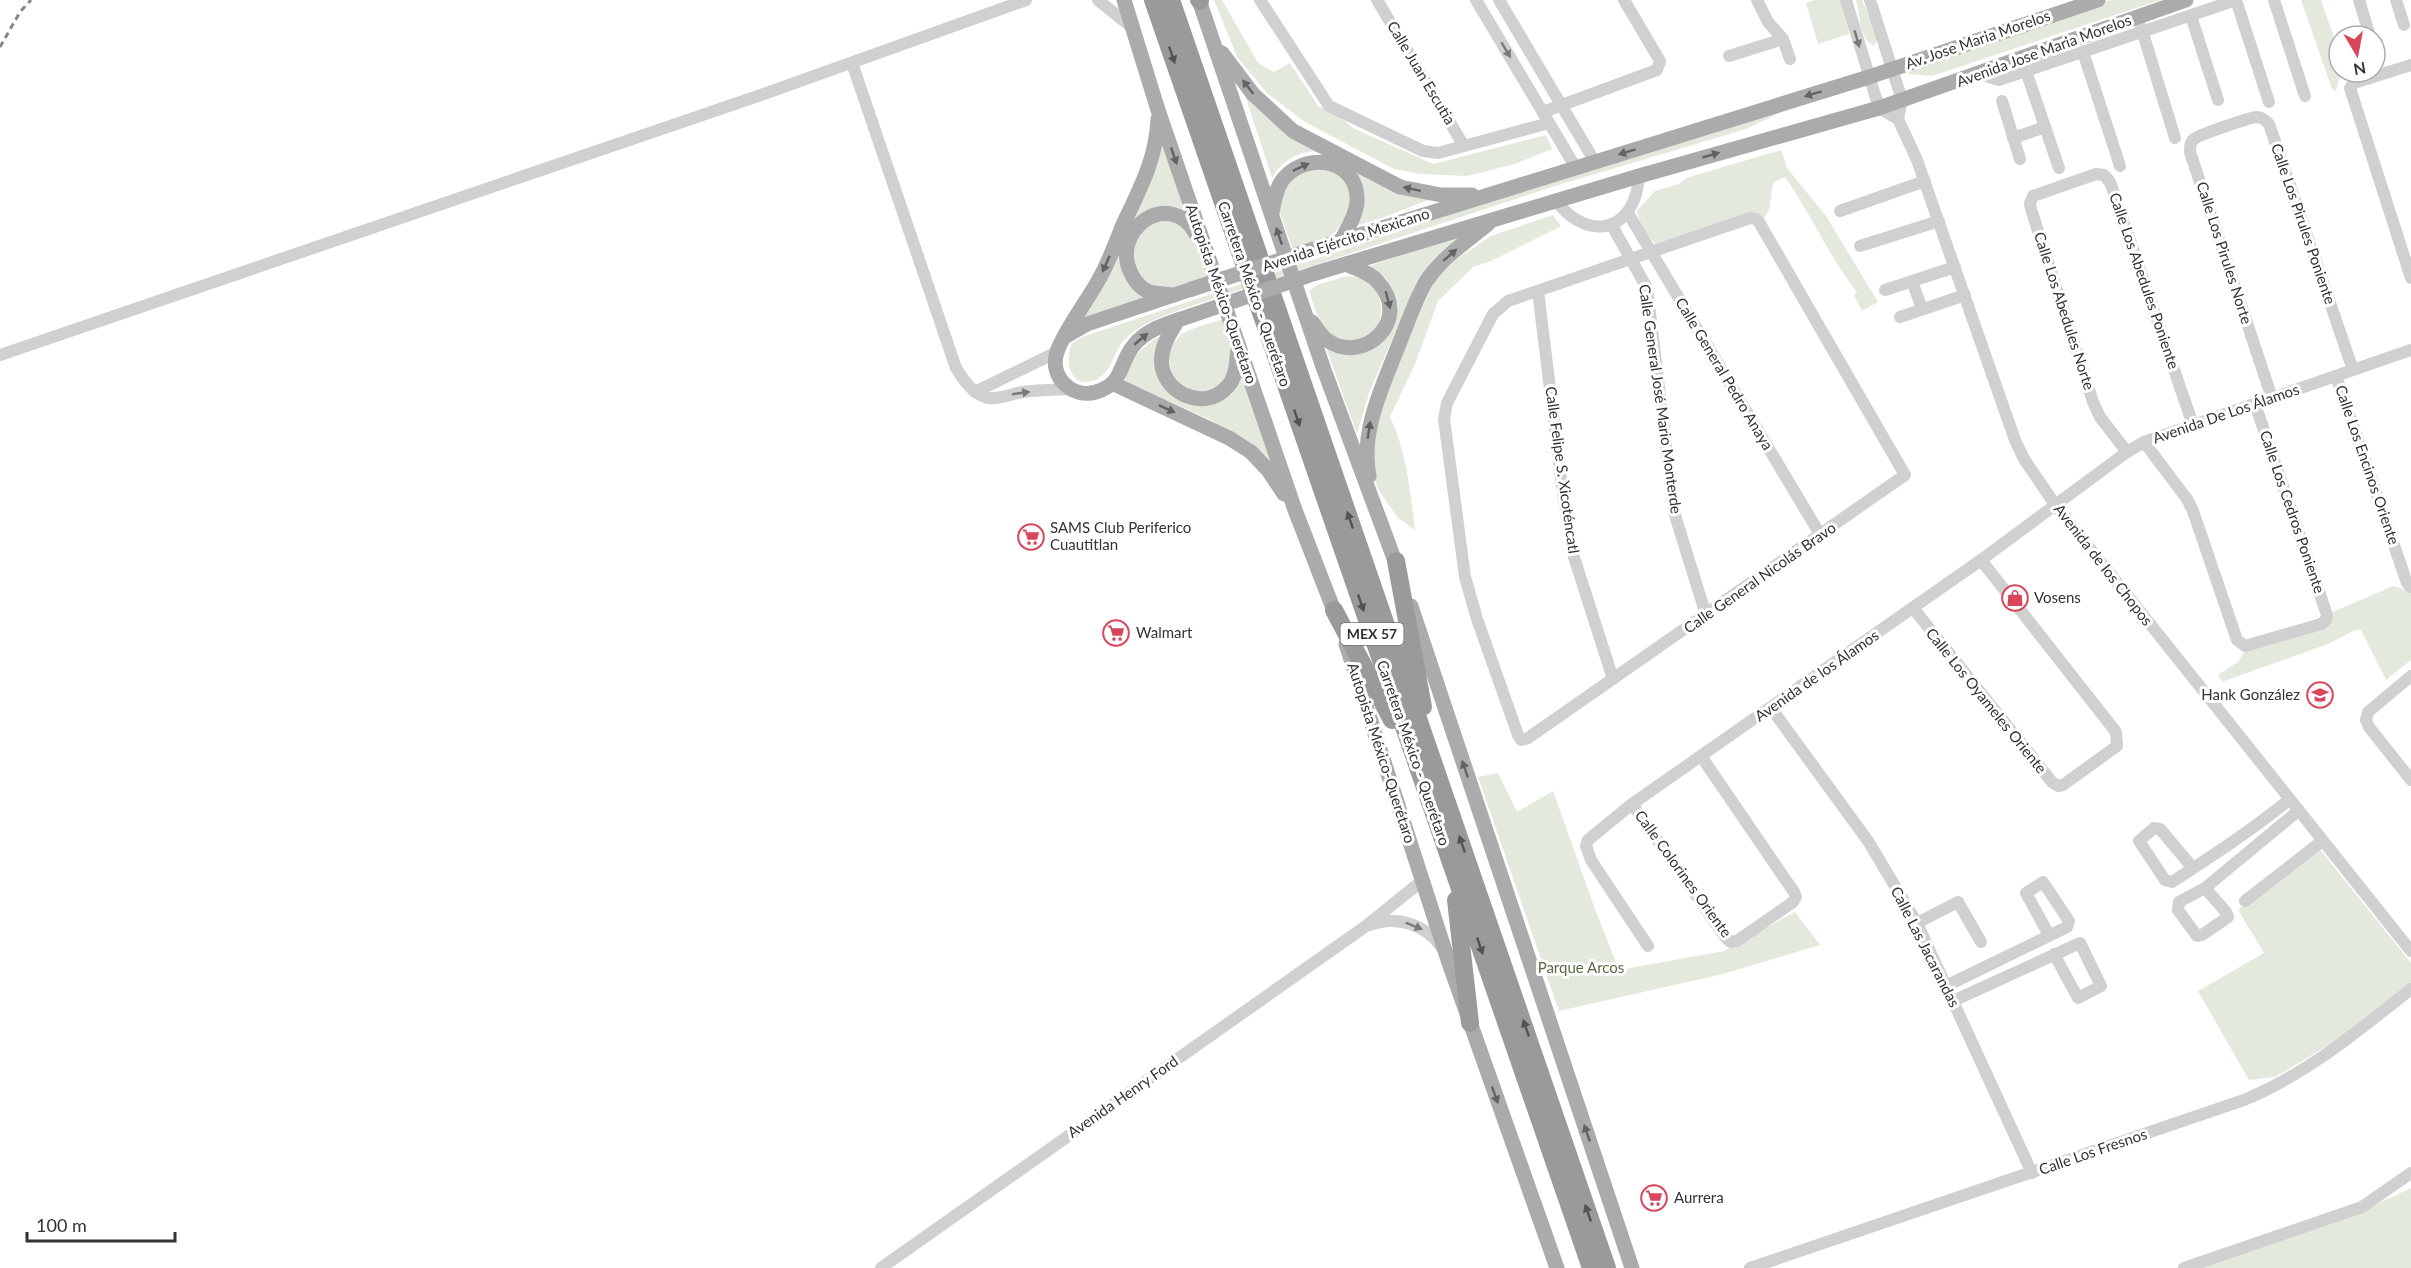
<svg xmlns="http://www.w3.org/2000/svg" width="2411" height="1268" viewBox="0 0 2411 1268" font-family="Lato,sans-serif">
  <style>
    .green { fill: #e3e9dd }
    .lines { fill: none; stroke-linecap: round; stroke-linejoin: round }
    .minor { stroke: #d0d0d0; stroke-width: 12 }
    .major { stroke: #ababab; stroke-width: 15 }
    .highway { stroke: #9a9a9a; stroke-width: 18 }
    .rail { stroke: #888; stroke-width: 3; stroke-dasharray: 6 4.5; stroke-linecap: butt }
    .major-bridge { stroke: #ababab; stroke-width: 15 }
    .oneway { fill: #7a7a7a }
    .oneway2 { fill: #525252 }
    .oneway3 { fill: #636363 }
    .labels { text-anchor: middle; stroke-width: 6; stroke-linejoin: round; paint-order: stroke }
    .shield { fill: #fff; stroke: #707070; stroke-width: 1.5 }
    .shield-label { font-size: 14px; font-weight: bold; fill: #333 }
    .street-label { font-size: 15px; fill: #333; stroke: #fff }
    .poi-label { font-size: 15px; fill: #333; stroke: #fff; text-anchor: start }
    .park-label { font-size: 15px; fill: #596c43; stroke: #fff }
  </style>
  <rect width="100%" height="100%" fill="#fff"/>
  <g class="green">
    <path d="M1214,0H1222L1258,63L1274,72L1290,63L1319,107L1333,111L1353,128L1433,164L1546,135L1552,149L1515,164L1467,176L1421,174L1394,169L1305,122L1268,94L1237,57Z"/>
    <path d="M1815,0H1844L1849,34L1818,44L1806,3Z"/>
    <path d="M1856,0H1862L1878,38L1874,46C1858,38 1861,15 1856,0Z"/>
    <path d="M2110,0H2160L1932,76L1909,74L1907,71L1914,66Z"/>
    <path d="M2301,0H2321L2339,52V72H2344L2338,81L2336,92L2332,89Z"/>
    <path d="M1245,95L1337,153L1441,195L1387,216L1356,226L1358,178C1348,172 1329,155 1318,152C1301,148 1278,164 1272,178Z"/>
    <path d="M1792,107L1746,129L1555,186L1179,310C1159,318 1138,325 1123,341C1113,353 1113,371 1097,379C1072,391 1063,363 1072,343L1082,337L1562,177Z"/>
    <path d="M1162,139L1184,211L1174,208L1122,244C1116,269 1132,279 1147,298L1078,324Z"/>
    <path d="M1781,150L1787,168L1826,216L1878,302L1862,311L1854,295L1857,292C1829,257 1811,214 1785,177L1773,183L1769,210L1764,218L1750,220L1659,251C1651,235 1641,231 1637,211L1655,191L1679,184L1686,178Z"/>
    <path d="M1311,166C1318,167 1328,167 1334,170C1359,182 1352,221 1332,234C1321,242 1306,244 1292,248L1279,210L1285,183Z"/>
    <path d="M1553,215L1561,226L1491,261L1473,267L1438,301L1415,364L1390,417C1407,452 1410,492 1415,530L1397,517L1378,489L1372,472L1376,417L1410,332L1437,277L1458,258L1491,236Z"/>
    <path d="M1165,218L1191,230L1209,277C1176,287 1172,294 1139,279L1129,255L1135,233Z"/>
    <path d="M1468,232L1432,262L1417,282L1370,390L1357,434L1324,342L1359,353L1397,311C1396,290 1388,274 1367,267Z"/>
    <path d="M1347,276C1378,277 1387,302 1377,329C1371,333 1364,339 1356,340C1327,347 1316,314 1309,291L1317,285Z"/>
    <path d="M1223,319C1235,353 1241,388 1194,393C1174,379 1171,377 1168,351L1181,334L1197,327Z"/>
    <path d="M1164,334L1171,395L1231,392L1238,384L1240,369L1275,472L1262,453L1211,420L1126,382C1123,362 1148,342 1164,334Z"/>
    <path d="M2393,586L2411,591V660L2386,680L2361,630H2355L2328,644L2222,682L2218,675L2238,662L2244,652L2323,629L2333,612Z"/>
    <path d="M1498,773L1517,812L1553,791L1596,912L1619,970L1724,951L1795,912L1820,945L1723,974L1559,1011L1478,777Z"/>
    <path d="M2318,847L2411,963V984L2345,1035L2275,1077L2249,1080L2198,991L2264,953L2238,910Z"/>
    <path d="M2411,1188V1268H2200L2343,1220Z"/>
  </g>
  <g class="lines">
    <g class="minor">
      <path d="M1098,0L1134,29"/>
      <path d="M1260,0L1329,106L1423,151L1438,153L1549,123"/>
      <path d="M1377,0L1464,146"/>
      <path d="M1476,0L1576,168"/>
      <path d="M1499,0L1595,162"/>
      <path d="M1757,0L1768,22L1783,39L1790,59"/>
      <path d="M1846,0L1879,108L1898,119L1917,160L2015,440L2024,459L2056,506L2411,951"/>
      <path d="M1870,0L1902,100L1898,119"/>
      <path d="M2236,0L2269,102"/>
      <path d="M2274,0L2305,96"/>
      <path d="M2359,0L2370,36"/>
      <path d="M2396,0L2404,25"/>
      <path d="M2191,16L2218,100"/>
      <path d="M2141,27L2175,138"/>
      <path d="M2375,51L2376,54"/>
      <path d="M2083,52L2120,166"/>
      <path d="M1729,56L1783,39"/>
      <path d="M852,63L956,368C963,379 972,393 985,397C996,401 1011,394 1022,392C1037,390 1053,390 1069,389"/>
      <path d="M2411,65L2354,83L2350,88L2411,278"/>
      <path d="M2026,71L2059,168"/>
      <path d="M1979,74L1999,80L2236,0"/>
      <path d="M2002,101L2020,159"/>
      <path d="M1543,112L1657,70L1660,61L1624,0"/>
      <path d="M2013,138L2045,127"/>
      <path d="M1557,202C1590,244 1636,230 1639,176"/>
      <path d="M1840,211L1925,181"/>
      <path d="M1628,213L1821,536"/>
      <path d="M1750,218L1756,219L1759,222L1905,475L1528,738L1521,740L1518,735L1477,619L1465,577L1444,419L1447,403L1493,314L1508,301Z"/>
      <path d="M1611,224L1647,288L1674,512L1706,615"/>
      <path d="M1860,246L1939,221"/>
      <path d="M1912,281L1922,309"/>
      <path d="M1885,290L1955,267"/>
      <path d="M1538,291L1562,487L1573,554L1613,679"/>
      <path d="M1900,317L1965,295"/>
      <path d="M0,355L761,95L1026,0"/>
      <path d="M2336,376L2407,583L2411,587"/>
      <path d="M975,392L1057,352"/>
      <path d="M2272,398L2190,152C2190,147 2190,142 2194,139C2201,134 2248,118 2257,117C2263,117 2266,121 2269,124L2353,370"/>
      <path d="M2144,442L2187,499L2193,511L2237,640L2245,646L2321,624L2326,620L2327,615L2255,404"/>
      <path d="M2127,452L2100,417L2093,402L2031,209L2030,203L2033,196L2096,174L2104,175L2110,182L2193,425"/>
      <path d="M1913,608L2052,782L2058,786L2063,785L2117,746L2116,732L1981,560"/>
      <path d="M2411,676L2368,712L2366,720L2369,727L2411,780"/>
      <path d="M1771,708L1868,841L1917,923L2032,1173"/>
      <path d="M1632,804L1726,938L1731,942L1737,941L1793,902L1796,897L1794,892L1701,756"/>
      <path d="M2193,868L2160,829L2154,828L2139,841L2165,880L2172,882C2212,856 2252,830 2289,800"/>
      <path d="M2205,888L2226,912L2228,917L2202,935L2197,936L2178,910L2179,902L2205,888L2298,811"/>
      <path d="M2245,901L2322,841"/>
      <path d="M1917,923L1958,902L1981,942"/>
      <path d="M1370,925C1396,915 1426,924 1442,948"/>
      <path d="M1648,946L1591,860L1586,846L1588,840L1632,804L1981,560L2127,452L2144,442L2411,350"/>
      <path d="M1946,986L2067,927L2069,921L2043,882L2026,893L2049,935"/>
      <path d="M1953,1001L2080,943L2101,986L2078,998L2054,954"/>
      <path d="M881,1268L1366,926L1423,880"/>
      <path d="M1750,1268L2244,1100C2307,1074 2358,1031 2411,989"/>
      <path d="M2184,1268L2362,1207L2411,1173"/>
    </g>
    <g class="major">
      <path d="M1124,0L1158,110L1295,510L1338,621"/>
      <path d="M1199,0L1323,367L1399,572"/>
      <path d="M1222,53L1253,94L1293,131L1400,187L1441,195H1472"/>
      <path d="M1158,119C1156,161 1139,190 1122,227C1115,245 1108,264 1098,281C1087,301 1063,333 1057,352C1049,376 1071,399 1096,392C1125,383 1118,364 1134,345C1148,328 1170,323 1190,316"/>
      <path d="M1272,213C1274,202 1276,187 1284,178C1309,150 1359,160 1357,202C1356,216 1347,229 1341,241"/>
      <path d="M1308,251L1869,77L2098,0"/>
      <path d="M1316,273L1639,176L1879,108L2186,0"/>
      <path d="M1173,295C1166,294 1157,294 1150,292C1143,290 1136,283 1133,277C1106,231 1170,186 1196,234"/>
      <path d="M1178,320C1172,330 1164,341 1162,354C1156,390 1203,415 1228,386C1237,376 1236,362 1238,350"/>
      <path d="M1312,322C1317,328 1321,336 1327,340C1363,366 1413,320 1378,282C1371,273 1356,269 1346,264"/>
      <path d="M1066,336L1087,324L1192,289"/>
      <path d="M1114,384L1229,438L1251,452L1268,470L1284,494"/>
      <path d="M1369,476C1360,430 1383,386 1399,344C1408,322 1415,300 1427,280C1443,257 1467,241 1488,224"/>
      <path d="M1411,606L1632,1268"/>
      <path d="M1346,644L1448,960L1557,1268"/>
    </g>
    <g class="highway">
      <path d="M1153,0L1591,1268"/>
      <path d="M1171,0L1607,1268"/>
      <path d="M1199,0L1200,1"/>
      <path d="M1396,561L1423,707"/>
      <path d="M1334,610L1392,720"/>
      <path d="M1456,900L1470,1023"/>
    </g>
    <path class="rail" d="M0,47L20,12L31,0"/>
    <g class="major-bridge">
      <path d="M1192,289L1308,251"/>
      <path d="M1190,316L1316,273"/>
    </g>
  </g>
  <defs><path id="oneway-solid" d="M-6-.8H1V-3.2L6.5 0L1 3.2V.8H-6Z" transform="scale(1.5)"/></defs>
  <g class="oneway">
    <use href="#oneway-solid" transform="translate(1857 39) rotate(74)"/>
    <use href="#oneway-solid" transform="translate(1506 50) rotate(59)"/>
    <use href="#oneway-solid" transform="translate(1021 393) rotate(-8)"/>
    <use href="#oneway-solid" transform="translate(1414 926) rotate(22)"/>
  </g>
  <g class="oneway2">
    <use href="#oneway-solid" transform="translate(1172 55) rotate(71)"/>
    <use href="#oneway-solid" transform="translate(1297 418) rotate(71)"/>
    <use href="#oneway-solid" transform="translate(1350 520) rotate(-109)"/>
    <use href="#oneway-solid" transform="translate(1361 603) rotate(71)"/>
    <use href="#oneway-solid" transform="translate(1462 844) rotate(-109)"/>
    <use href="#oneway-solid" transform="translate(1480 946) rotate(71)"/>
    <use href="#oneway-solid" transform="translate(1526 1028) rotate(-109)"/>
    <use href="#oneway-solid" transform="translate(1588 1213) rotate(-109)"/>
  </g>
  <g class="oneway3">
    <use href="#oneway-solid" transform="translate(1248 87) rotate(-128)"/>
    <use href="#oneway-solid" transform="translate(1813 94) rotate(163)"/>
    <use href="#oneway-solid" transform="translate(1627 152) rotate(163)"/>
    <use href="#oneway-solid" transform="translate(1711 155) rotate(-16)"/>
    <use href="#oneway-solid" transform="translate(1174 156) rotate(71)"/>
    <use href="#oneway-solid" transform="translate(1301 167) rotate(-25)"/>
    <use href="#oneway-solid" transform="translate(1412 189) rotate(-168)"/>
    <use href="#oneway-solid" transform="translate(1279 236) rotate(-109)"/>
    <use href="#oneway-solid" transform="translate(1450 255) rotate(-41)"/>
    <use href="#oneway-solid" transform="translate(1106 264) rotate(114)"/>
    <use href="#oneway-solid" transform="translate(1388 300) rotate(75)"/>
    <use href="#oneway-solid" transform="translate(1141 339) rotate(-40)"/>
    <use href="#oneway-solid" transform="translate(1167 409) rotate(25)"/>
    <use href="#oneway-solid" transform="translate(1369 430) rotate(-81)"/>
    <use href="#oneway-solid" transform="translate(1465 769) rotate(-109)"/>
    <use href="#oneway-solid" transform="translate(1495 1095) rotate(70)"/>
    <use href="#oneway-solid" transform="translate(1587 1133) rotate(-109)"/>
  </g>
  <defs>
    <g id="supermarket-ring" transform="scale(1.35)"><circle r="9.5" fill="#fff" stroke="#d8465b" stroke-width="1.5"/><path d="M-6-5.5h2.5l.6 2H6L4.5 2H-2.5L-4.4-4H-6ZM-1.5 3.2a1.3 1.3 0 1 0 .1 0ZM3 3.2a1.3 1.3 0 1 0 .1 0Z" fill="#d8465b"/></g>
    <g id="shop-ring" transform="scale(1.35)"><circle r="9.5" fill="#fff" stroke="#d8465b" stroke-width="1.5"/><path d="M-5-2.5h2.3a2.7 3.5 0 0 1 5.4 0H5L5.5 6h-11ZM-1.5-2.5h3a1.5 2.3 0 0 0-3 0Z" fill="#d8465b"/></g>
    <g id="school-ring" transform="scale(1.35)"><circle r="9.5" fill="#fff" stroke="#d8465b" stroke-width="1.5"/><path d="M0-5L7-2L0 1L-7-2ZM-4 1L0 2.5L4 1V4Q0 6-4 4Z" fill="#d8465b"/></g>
  </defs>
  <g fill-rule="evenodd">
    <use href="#supermarket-ring" x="1031" y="537"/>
    <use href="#shop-ring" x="2015" y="598"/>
    <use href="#supermarket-ring" x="1116" y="633"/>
    <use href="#school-ring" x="2320" y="695"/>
    <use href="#supermarket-ring" x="1654" y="1198"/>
  </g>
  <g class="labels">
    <rect class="shield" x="1340.5" y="623" width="63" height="22" rx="4.5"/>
    <g class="shield-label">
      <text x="1372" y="639">MEX 57</text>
    </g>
    <g class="street-label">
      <text transform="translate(1978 40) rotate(-19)" y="5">Av. Jose Maria Morelos</text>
      <text transform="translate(2044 51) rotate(-20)" y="5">Avenida Jose Maria Morelos</text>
      <text transform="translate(1421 73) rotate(59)" y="5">Calle Juan Escutia</text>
      <text transform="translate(2303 224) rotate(71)" y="5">Calle Los Pirules Poniente</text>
      <text transform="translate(1346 240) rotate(-18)" y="5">Avenida Ejército Mexicano</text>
      <text transform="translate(2224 253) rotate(72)" y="5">Calle Los Pirules Norte</text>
      <text transform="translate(2144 281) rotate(71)" y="5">Calle Los Abedules Poniente</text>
      <text transform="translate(1221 294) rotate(71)" y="5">Autopista México-Querétaro</text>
      <text transform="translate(1254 294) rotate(71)" y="5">Carretera México - Querétaro</text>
      <text transform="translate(2064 311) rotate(72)" y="5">Calle Los Abedules Norte</text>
      <text transform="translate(1724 374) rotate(59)" y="5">Calle General Pedro Anaya</text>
      <text transform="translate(1660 399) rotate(82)" y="5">Calle General José Mario Monterde</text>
      <text transform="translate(2226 414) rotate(-19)" y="5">Avenida De Los Álamos</text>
      <text transform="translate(2367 465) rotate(71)" y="5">Calle Los Encinos Oriente</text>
      <text transform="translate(1562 470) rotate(82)" y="5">Calle Felipe S. Xicoténcatl</text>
      <text transform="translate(2292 512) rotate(71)" y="5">Calle Los Cedros Poniente</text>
      <text transform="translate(2103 565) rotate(52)" y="5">Avenida de los Chopos</text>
      <text transform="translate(1760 578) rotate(-35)" y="5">Calle General Nicolás Bravo</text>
      <text transform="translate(1817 676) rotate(-35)" y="5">Avenida de los Álamos</text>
      <text transform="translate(1986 701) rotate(51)" y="5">Calle Los Oyameles Oriente</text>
      <text transform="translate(1381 753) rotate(72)" y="5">Autopista México-Querétaro</text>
      <text transform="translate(1413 753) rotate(71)" y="5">Carretera México - Querétaro</text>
      <text transform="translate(1683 874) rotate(54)" y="5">Calle Colorines Oriente</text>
      <text transform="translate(1925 947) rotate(63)" y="5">Calle Las Jacarandas</text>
      <text transform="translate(1123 1097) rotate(-35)" y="5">Avenida Henry Ford</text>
      <text transform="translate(2093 1152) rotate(-19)" y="5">Calle Los Fresnos</text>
    </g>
    <g class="poi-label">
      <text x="1050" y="533">SAMS Club Periferico<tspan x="1050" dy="17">Cuautitlan</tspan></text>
      <text x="2034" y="603">Vosens</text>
      <text x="1136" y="638">Walmart</text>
      <text x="2300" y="700" text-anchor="end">Hank González</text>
      <text x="1674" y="1203">Aurrera</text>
    </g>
    <g class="park-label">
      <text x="1581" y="973">Parque Arcos</text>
    </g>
  </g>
  <g transform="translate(2357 54) rotate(170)"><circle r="28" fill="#ffffff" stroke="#adadad" stroke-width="1.5"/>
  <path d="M0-4.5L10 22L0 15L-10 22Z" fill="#d8465b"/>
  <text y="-9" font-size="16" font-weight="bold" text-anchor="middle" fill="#333333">N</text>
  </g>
  <path d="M27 1232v9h148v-9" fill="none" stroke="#333333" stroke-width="3"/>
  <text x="36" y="1232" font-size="18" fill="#333333" stroke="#ffffff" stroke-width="4.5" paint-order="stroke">100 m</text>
</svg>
